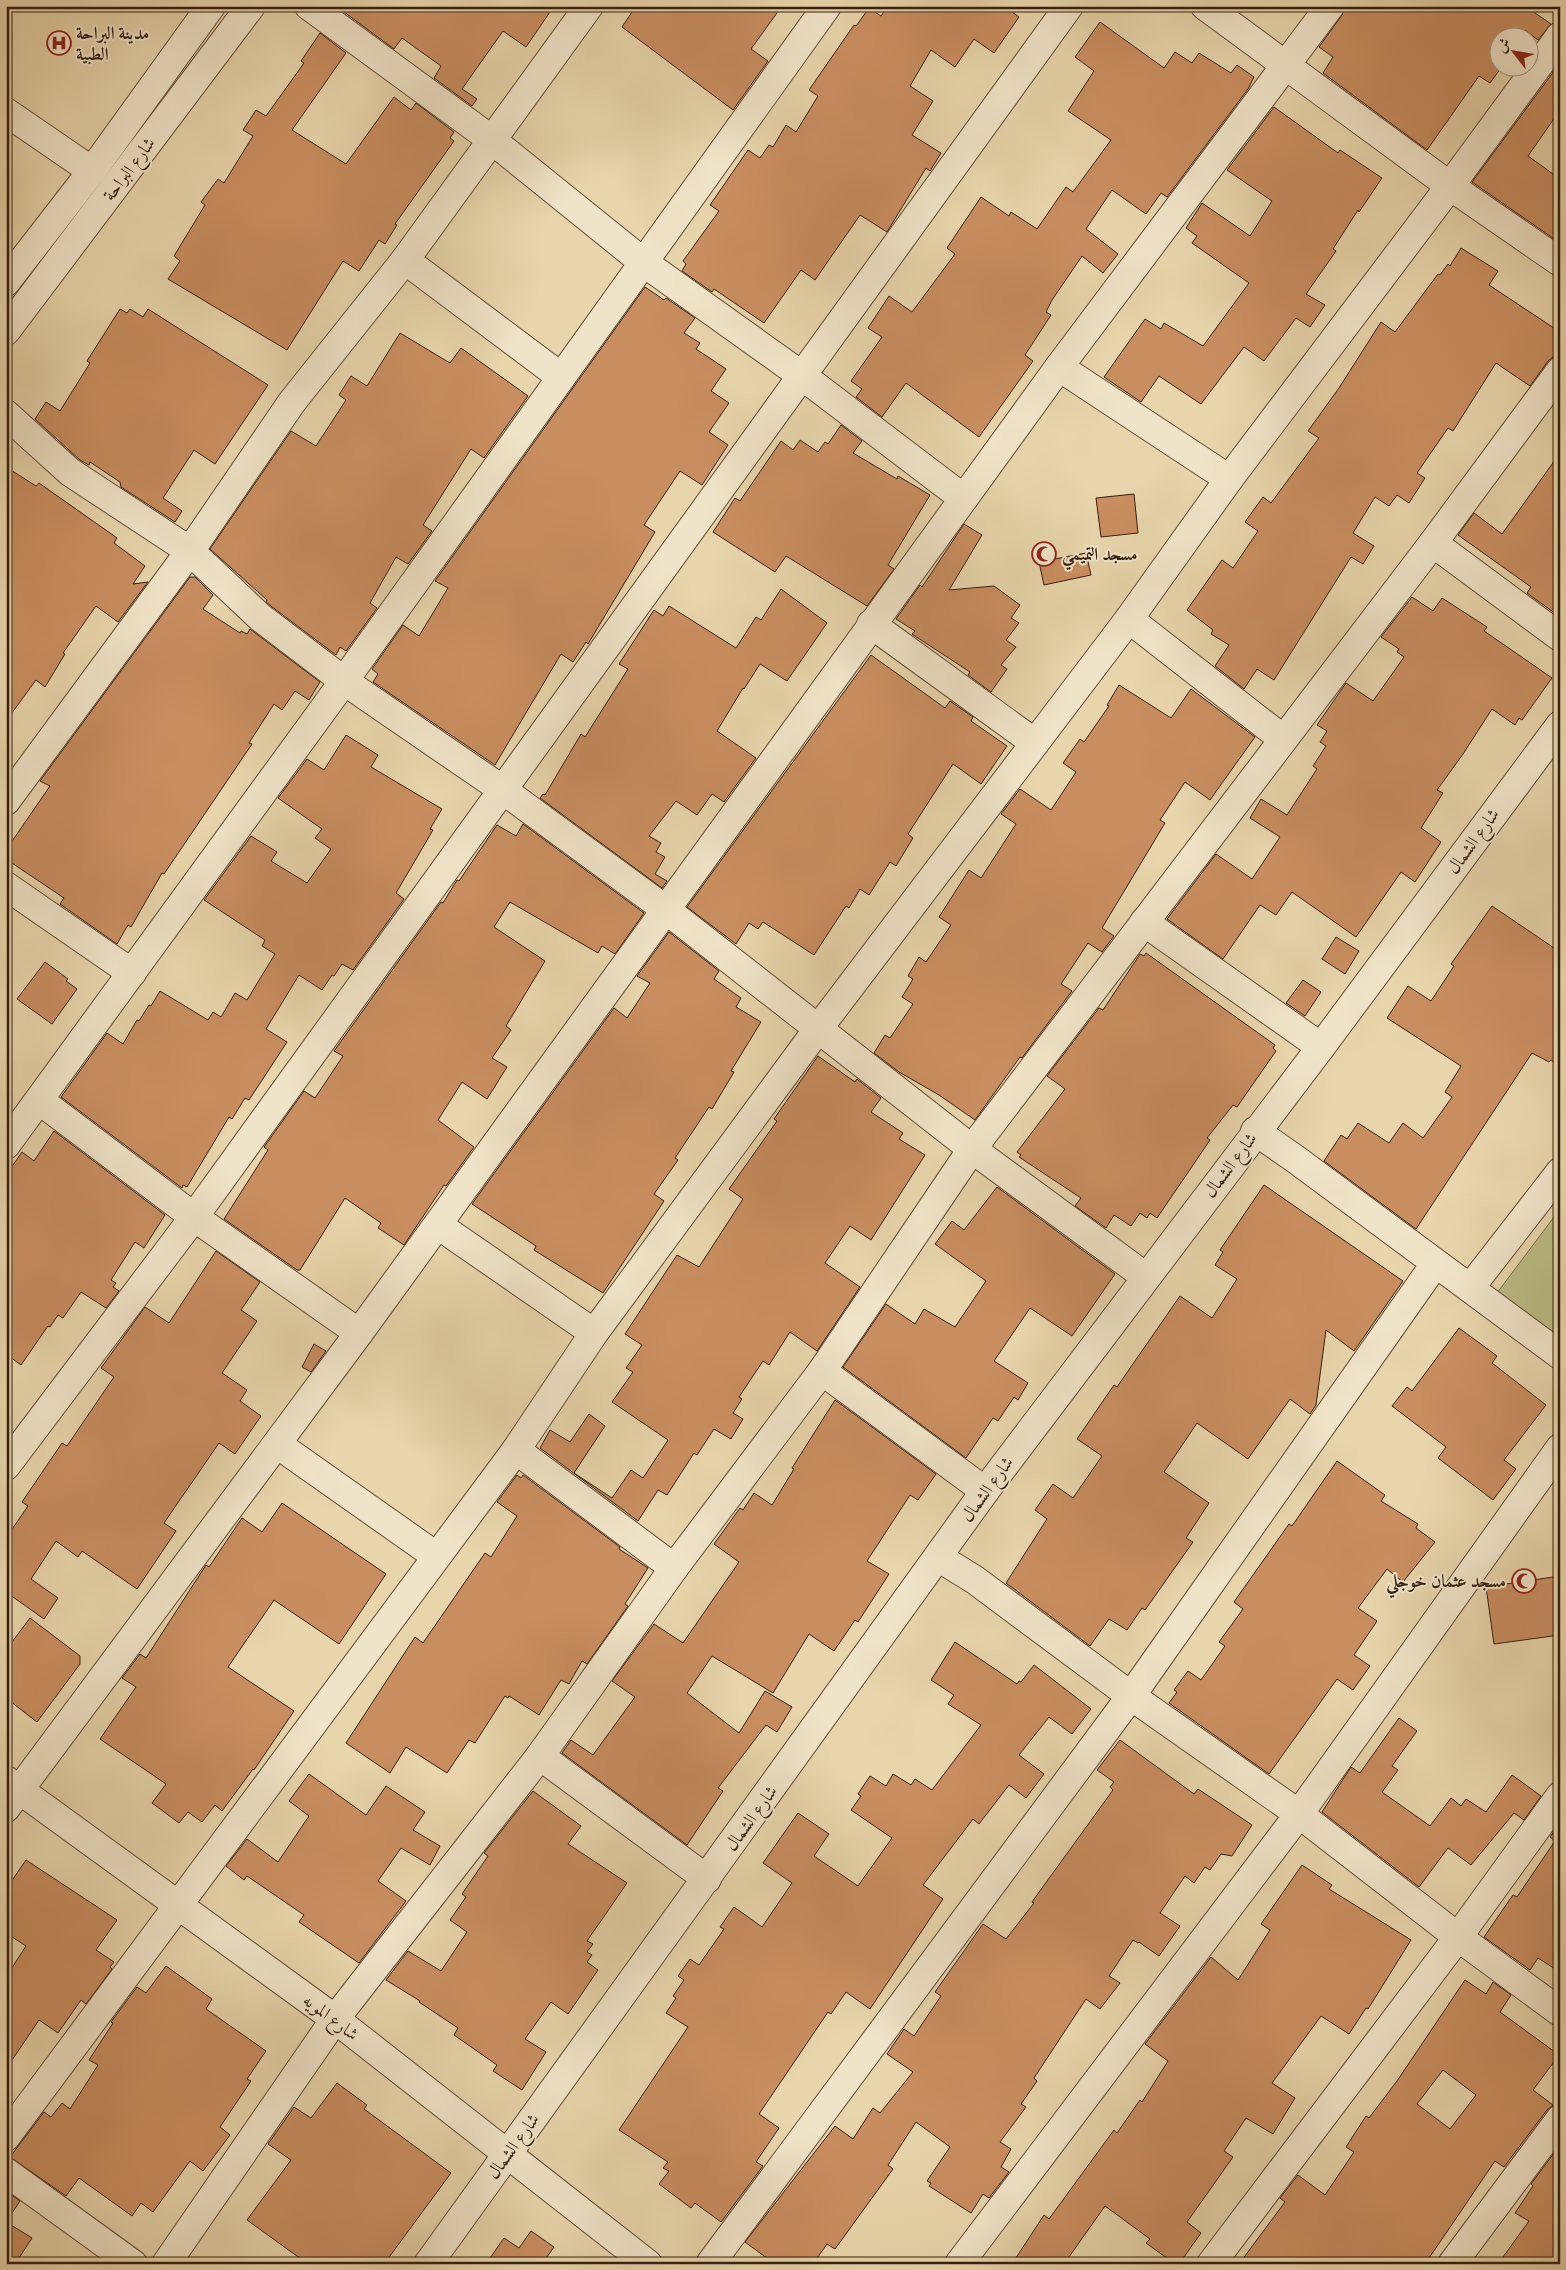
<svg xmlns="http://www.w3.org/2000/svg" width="1566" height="2270" viewBox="0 0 1566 2270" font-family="'Gentium Book Plus',Amiri,serif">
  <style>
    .green { fill: #bbbc85; stroke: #786e4b }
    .building { fill: #c98e60; stroke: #351f11; fill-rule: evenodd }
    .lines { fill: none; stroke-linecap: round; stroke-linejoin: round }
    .minor-casing { stroke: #624c38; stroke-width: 30 }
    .tertiary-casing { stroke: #624c38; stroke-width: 30 }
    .minor { stroke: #f0e4c8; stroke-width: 28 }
    .tertiary { stroke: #f0e4c8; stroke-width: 28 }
    .labels { text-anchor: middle; stroke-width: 4; stroke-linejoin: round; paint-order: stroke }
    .poi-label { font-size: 18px; font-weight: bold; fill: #351f11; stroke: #f0e4c8; text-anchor: start }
    .street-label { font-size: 18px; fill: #351f11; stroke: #f0e4c8 }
  </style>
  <rect width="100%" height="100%" fill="#e8d5ab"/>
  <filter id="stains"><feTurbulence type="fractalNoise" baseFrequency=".004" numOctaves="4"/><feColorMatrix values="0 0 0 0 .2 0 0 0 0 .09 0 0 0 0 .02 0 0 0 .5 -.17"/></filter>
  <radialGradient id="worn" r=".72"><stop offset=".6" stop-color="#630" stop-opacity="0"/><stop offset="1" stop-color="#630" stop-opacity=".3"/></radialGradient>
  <path class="green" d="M1560,1209V1345L1494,1297Z"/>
  <g class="building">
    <path d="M336,6H554L526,47L503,31L462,89L477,99L472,106L434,78L441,66L402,38L394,49Z"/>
    <path d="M636,6H782L751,49L768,61L733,110L622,27Z"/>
    <path d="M888,6H1004L1019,17L994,53L974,39L955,67L931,50L910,86L933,101L912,135L941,153L930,171L926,168L887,232L860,215L815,280L801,270L764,323L714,289L712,292L682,271L686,264L683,261L719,211L710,205L748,150L760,158L769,145L773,147L786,125L796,132L818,96L809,90L854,25L856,26L869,8L881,16Z"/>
    <path d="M1345,6H1525L1551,24L1538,40L1525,30L1520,38H1498V68H1501L1490,83L1479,76L1427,150L1323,73L1333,57L1319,47L1342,15Z"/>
    <path d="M1100,22L1164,68L1175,52L1192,63L1199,53L1231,73L1237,65L1254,77L1248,89L1167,197L1161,193L1146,214L1112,190L1086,229L1118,254L1103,273L1082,256L1052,300L1046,312L1051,315L1025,355L1033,361L979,437L906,383L882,417L856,397L862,389L851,381L882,337L868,328L889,296L912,312L955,254L947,248L981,197L1009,216L1011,212L1037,229L1066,187L1073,192L1111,140L1068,111L1094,71L1075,57Z"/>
    <path d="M320,33L346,53L292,130L346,164L394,97L411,110L416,103L454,132L450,138L454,141L395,224L397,225L385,244L379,240L359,271L343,261L287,350L168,279L180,261L174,256L205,205L201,202L218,179L224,183L253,136L243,130L256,110L266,116L304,63L301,61Z"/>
    <path d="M1560,63V110L1528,156L1560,179V243L1472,182Z"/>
    <path d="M1274,107L1338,153L1340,150L1382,178L1359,212L1358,210L1333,249L1336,251L1306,294L1325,305L1310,327L1296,318L1264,361L1244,347L1201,404L1159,376L1141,402L1104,377L1145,319L1161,329L1164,323L1203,346L1249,283L1192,243L1197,236L1186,228L1202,203L1250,236L1272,201L1227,170Z"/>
    <path d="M1461,248L1498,271L1489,285L1560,332V356L1553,357L1548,361L1530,386L1496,363L1453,431L1448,428L1417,473L1425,478L1409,503L1397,495L1389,506L1375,497L1353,533L1374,546L1363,564L1351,557L1274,680L1257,669L1244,689L1215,666L1229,645L1211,634L1213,630L1187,610L1222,560L1233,568L1258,531L1245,522L1263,497L1271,503L1319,438L1308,431L1339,388L1381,322L1395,332L1438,274L1440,275L1448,264L1450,266Z"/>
    <path d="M645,287L664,300L666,298L695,318L684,333L700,343L696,349L726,369L711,391L729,403L709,432L728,445L702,485L680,471L644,525L655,532L588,644L586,642L573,662L561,654L495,765L373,682L378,674L372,669L403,625L419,636L448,588L435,581Z"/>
    <path d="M120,309L127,313L130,309L143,317L148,309L268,385L215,464L194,450L163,498L182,511L175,522L121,487L120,482L90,462L89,465L80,460L35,419L46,402L60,411L90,363L87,361Z"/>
    <path d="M400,333L450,363L461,348L528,396L484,458L471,449L423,525L432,531L408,564L396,557L370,603L377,608L346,651L340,647L336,655L271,606L266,602L267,600L210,549L291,431L316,446L346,400L339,395L351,376L367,386Z"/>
    <path d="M841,425L862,441L853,453L897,479L898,476L930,495L888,565L894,569L867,606L786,556L775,572L713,532L735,498L740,501L781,441L793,450L800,440L818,452L825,442L828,444Z"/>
    <path d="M1560,453V617L1527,593L1531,587L1458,535L1474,513L1502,534Z"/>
    <path d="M6,467L36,486L39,483L117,538L114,543L145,566L133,584L148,582L118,622L96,606L63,653L65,654L45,687L36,680L6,721Z"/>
    <path d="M1134,494L1138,533L1101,537L1096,498Z"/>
    <path d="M964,524L982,535L949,590L994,586L1020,605L1011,618L1019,623L1006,640L1016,647L1001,665L1007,669L991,692L968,675L970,672L912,634L915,631L896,619L920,585L922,587Z"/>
    <path d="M1086,553L1091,575L1044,585L1039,562Z"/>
    <path d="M190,577H195L213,595L203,609L240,633L241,631L247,634L250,629L320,682L309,700L295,691L282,710L274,704L249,743L252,744L164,874L162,873L131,927L128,925L117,944L60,904L64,898L6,859V850L50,786L40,781Z"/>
    <path d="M781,589L827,623L787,681L760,664L744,689L743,688L717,731L756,758L724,802L712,794L697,815L676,801L649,836L661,843L656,852L665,857L655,874L667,881L662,888L540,798L543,794L545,795L581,734L585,737L628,669L619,664L654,610L663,616L669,606L736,648L756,617L761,620Z"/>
    <path d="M1412,597L1433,611L1442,598L1487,627L1484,631L1552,678L1522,720L1519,718L1515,725L1492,709L1463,754L1437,790L1443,793L1421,828L1441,842L1415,882L1401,872L1356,937L1292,892L1276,915L1260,905L1223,959L1167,919L1216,854L1252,879L1280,837L1250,818L1261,799L1287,815L1317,769L1313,766L1326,746L1320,742L1327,731L1317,725L1346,683L1373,701L1404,657L1397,652L1399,649L1381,637Z"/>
    <path d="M871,655L945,708L950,701L973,717L971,721L1007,746L981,784L953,764L908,834L913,838L896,866L890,862L869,895L860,889L849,908L846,906L814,955L763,922L758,929L749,923L736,944L687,907Z"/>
    <path d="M1119,685L1171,718L1191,689L1255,737L1210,800L1185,782L1160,820L1165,823L1102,928L1114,936L1102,952L1088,943L1061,984L1072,991L1022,1058L1020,1057L975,1120L939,1095L899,1072L874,1053L885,1035L890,1038L913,1004L902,997L913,979L908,976L919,957L926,962L951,925L939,917L969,870L981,878L1016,824L1001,814L1020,789L1051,810L1076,772L1063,763L1080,739L1084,742L1109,706L1107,705Z"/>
    <path d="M346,735L378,755L371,767L442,809L430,829L433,830L396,893L404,899L353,970L342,964L334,976L332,975L322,990L299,975L266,1029L287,1042L249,1100L245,1098L232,1119L229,1117L187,1187L183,1185L182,1188L61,1097L107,1033L123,1044L137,1020L139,1021L149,1005L151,1006L160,991L208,1020L213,1012L221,1017L235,993L247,1000L275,954L262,946L265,940L204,900L251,836L277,852L271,861L307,883L331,849L315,838L322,829L278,798L307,759L324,770Z"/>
    <path d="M523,824L644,913L615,954L602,946L598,953L510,902L494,927L545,961L506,1026L511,1030L492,1058L507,1067L487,1099L462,1082L438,1120L474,1147L446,1186L444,1185L404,1245L378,1228L381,1223L345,1198L300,1270H297L224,1219L268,1150L264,1147L304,1091L315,1098L343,1056L334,1051L441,902L443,903L457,880L459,881L497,825L516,836Z"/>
    <path d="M1492,906L1560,952V1067L1551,1060L1549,1062L1532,1053L1416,1229L1324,1161L1341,1135L1347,1139L1358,1123L1389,1143L1403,1123L1423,1138L1452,1097L1445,1092L1461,1066L1387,1018L1408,986L1431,1001L1454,966L1451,964Z"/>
    <path d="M669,932L719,971L714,979L741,998L736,1007L761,1022L731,1071L734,1072L712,1109L709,1107L675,1158L678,1160L654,1194L664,1201L603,1293L534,1250L536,1246L472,1204L614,1008L627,1018L650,983L637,976Z"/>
    <path d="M1336,937L1359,951L1345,974L1322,959Z"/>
    <path d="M1146,953L1275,1045L1273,1048L1276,1051L1237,1107L1233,1105L1207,1138L1210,1140L1157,1218L1150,1213L1147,1218L1140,1213L1131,1226L1114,1215L1106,1228L1075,1206L1081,1198L1019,1157L1021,1155L1017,1152L1065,1089L1047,1076L1099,1008L1103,1010L1140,954L1144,956Z"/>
    <path d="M45,962L68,979L66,981L77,989L52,1024L17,999Z"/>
    <path d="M1303,980L1321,992L1305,1016L1286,1003Z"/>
    <path d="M818,1056L855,1082L857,1079L881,1098L871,1112L903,1133L899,1139L925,1155L871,1240L850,1226L825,1263L860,1287L817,1351L790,1332L769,1365L763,1361L739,1397L742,1399L733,1413L743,1419L731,1439L714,1429L697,1455L694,1453L667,1495L658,1490L638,1521L540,1448L550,1430L570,1442L589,1414L605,1426L574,1473L612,1498L631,1470L643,1478L668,1440L612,1402L633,1372L626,1368L642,1345L625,1334L677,1255L699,1267L743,1199L729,1189L777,1121L774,1119Z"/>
    <path d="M54,1131L165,1215L144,1248L135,1242L111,1280L116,1283L113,1287L119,1291L106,1308L81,1292L63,1318L58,1315L50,1327L48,1326L21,1365L6,1354V1175L22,1152L34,1161Z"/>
    <path d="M1264,1185L1403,1281L1354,1351L1326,1330L1316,1405L1310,1414L1290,1399L1248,1459L1197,1423L1164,1472L1209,1503L1186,1538L1193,1542L1145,1610L1142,1608L1127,1630L1109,1619L1090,1646L1006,1583L1047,1519L1035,1510L1053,1484L1073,1498L1102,1456L1077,1439L1114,1385L1117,1387L1180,1296L1212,1318L1237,1279L1215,1265L1223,1252L1220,1250Z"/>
    <path d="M997,1187L1115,1274L1072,1336L1030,1308L994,1361L1028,1383L1018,1400L1014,1397L998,1421L993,1418L966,1458L843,1367L886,1304L915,1324L924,1309L955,1327L986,1281L935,1244L952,1221L964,1230Z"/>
    <path d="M216,1251L260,1282L241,1310L257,1321L222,1373L247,1390L240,1401L261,1416L235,1454L219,1443L164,1523L176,1531L137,1589L82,1551L78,1557L56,1541L31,1579L58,1598L44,1619L6,1592V1538L28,1506L22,1502L62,1443L67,1446L114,1377L101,1368L145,1307L169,1323Z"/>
    <path d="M1459,1328L1497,1356L1492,1363L1546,1405L1504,1460L1516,1469L1493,1500L1438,1458L1446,1447L1392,1406L1407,1387L1412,1391Z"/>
    <path d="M314,1344L326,1351L311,1372L302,1367Z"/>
    <path d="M835,1400L936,1474L918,1500L910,1495L867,1561L889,1574L858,1622L855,1620L834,1651L809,1634L773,1693L712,1656L687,1693L739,1733L765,1691L792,1707L777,1732L766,1725L718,1788L723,1791L687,1845L562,1753L571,1740L593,1755L635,1697L612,1681L654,1624L683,1643L739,1562L714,1544L740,1508L743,1510L754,1493L772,1505L794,1469L792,1468Z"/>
    <path d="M1337,1461L1385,1495L1381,1501L1418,1524L1416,1528L1435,1542L1403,1582L1387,1569L1358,1608L1377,1621L1354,1655L1370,1666L1353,1690L1337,1679L1269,1774L1169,1703L1177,1692L1174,1690L1188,1671L1201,1680L1225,1646L1219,1642L1243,1609L1234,1602L1289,1524L1292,1526Z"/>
    <path d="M517,1475L521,1478L523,1475L620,1547L619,1549L648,1568L625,1604L628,1606L587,1664L582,1661L569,1684L561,1680L539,1715L509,1696L508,1698L505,1696L475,1743L469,1740L447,1773L406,1747L390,1773L346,1743L415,1637L423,1643L485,1553L491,1557L517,1516L497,1502Z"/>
    <path d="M282,1503L386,1574L339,1644L274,1600L228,1667L294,1711L254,1770L253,1769L222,1811L215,1805L202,1822L188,1812L179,1823L152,1803L166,1784L100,1739L136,1687L122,1678L140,1654L146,1658L206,1565L209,1567L242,1518L262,1532Z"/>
    <path d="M1560,1576V1635L1494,1644L1486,1587Z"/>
    <path d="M30,1618L80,1656V1664L37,1722L6,1698V1650Z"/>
    <path d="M955,1642L1017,1684L1019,1681L1021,1682L1034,1665L1091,1709L1072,1734L1049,1717L1019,1755L1044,1774L1026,1798L1009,1785L979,1824L973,1819L923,1885L943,1899L870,2009L846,1992L831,2014L828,2012L759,2114L779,2128L756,2162L763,2166L721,2222L695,2203L691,2208L659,2184L669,2171L663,2168L668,2162L619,2130L688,2027L666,2013L676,1998L673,1996L684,1980L678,1976L690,1959L699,1965L724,1929L720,1927L734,1907L762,1927L792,1883L763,1863L798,1813L829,1834L814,1856L858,1886L892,1838L851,1810L861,1796L858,1794L870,1776L886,1786L893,1774L911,1785L915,1779L932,1790L981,1725L948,1704L954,1695L931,1680Z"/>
    <path d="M1399,1718L1417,1731L1392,1766L1398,1770L1382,1792L1430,1826L1451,1798L1461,1806L1466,1799L1486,1812L1512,1775L1541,1796L1524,1820L1514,1813L1471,1865L1448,1848L1419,1887L1322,1812L1351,1767L1360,1773Z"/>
    <path d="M1120,1740L1194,1794L1198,1789L1252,1825L1232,1856L1221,1854L1210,1870L1205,1867L1194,1883L1185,1876L1160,1913L1180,1926L1159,1956L1139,1942L1138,1943L1133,1940L1109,1976L1120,1983L1100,2009L1086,1999L1034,2078L1037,2081L1021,2104L1026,2107L1000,2142L1011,2149L1001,2167L1009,2172L989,2198L983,2194L971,2213L929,2186L931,2183L927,2181L950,2147L916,2122L888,2165L893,2169L835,2249L827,2244L813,2264H775L745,2242L835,2126L853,2139L873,2108L880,2113L913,2072L887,2054L904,2029L914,2036L941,1996L935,1992L983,1924L1006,1939L1034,1903L1032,1902L1050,1877L1113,1790L1110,1787L1114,1782L1097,1770Z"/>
    <path d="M309,1774L366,1815L386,1786L425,1812L413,1830L440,1846L430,1865L401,1848L378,1881L406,1901L359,1963L299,1922L304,1915L247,1876L244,1880L226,1866L247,1839L278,1862L309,1816L289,1801Z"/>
    <path d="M533,1791L581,1826L568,1844L627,1883L587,1941L593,1944L587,1952L592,1955L587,1962L598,1970L568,2014L551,2002L525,2039L546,2052L522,2090L493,2071L497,2065L454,2035L458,2028L419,2002L420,2001L386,1980L408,1951L441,1971L467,1932L450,1920L466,1897L462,1894L488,1856L484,1853Z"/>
    <path d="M1560,1823V1972L1538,1958L1530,1970L1484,1937L1513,1895L1517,1897L1555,1841L1550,1837Z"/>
    <path d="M26,1860L117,1920L96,1950L114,1962L110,1967L112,1969L86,2004L81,2000L58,2033L39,2020L6,2069V1977L26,1946L6,1933V1889Z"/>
    <path d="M1302,1865L1332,1885L1329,1889L1411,1940L1368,2009L1366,2008L1349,2034L1321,2016L1272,2083L1295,2098L1273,2134L1246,2118L1224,2151L1233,2157L1187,2222L1201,2233L1179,2264H1175L1146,2243L1150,2239L1105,2206L1064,2264H1012L1044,2215L1049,2219L1114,2130L1117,2133L1140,2100L1142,2102L1168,2061L1145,2044L1211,1957L1238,1980L1270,1930L1261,1924Z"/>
    <path d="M166,1966L212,1999L206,2009L266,2051L247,2079L251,2081L220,2127L230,2135L203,2171L190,2161L153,2212L141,2203L132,2216L79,2178L66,2196L10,2157L44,2112L51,2117L62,2103L70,2109L98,2065L89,2060L113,2023L111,2022L137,1987L146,1993Z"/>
    <path d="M1465,1980L1486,1994L1493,1982L1511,1995L1500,2012L1559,2055L1533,2090L1553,2105L1547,2110L1504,2167L1495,2161L1425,2264H1239L1285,2202L1280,2198L1298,2175L1325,2195L1354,2152L1346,2147L1366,2116L1369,2118L1397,2081ZM1443,2070L1476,2095L1450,2129L1417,2104Z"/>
    <path d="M337,2083L367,2105L364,2109L451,2173L384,2264H308L247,2220L291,2160L268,2144L294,2107L311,2118Z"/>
    <path d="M1560,2145V2264H1498L1529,2221L1515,2213L1533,2186L1531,2184Z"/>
    <path d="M6,2191L20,2201L6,2222L32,2238L15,2264H6Z"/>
    <path d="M531,2231L554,2247L542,2264H486L504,2238L519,2248Z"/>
  </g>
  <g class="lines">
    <g class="minor-casing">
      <g id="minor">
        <path d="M309,6L492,140L643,262L801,375L963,498"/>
        <path d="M1205,6L1450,186L1560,262"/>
        <path d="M6,112L92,171"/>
        <path d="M405,260L561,377"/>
        <path d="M1059,367L1229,479"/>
        <path d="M6,414L70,472L190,551L261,618L344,681L503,790L665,909L972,1149L1146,1277"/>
        <path d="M1433,543L1560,637"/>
        <path d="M1129,619L1283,739"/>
        <path d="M871,624L1035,743"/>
        <path d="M6,801L190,551L292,402L405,260L589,6"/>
        <path d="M6,886L132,973"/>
        <path d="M1144,922L1321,1047"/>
        <path d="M39,1100L194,1217L359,1333"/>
        <path d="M1255,1131L1294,1158L1560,1355"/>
        <path d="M6,1145L344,681L827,6"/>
        <path d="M438,1225L594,1333"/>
        <path d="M1470,1288L1560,1172"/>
        <path d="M822,1371L985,1491"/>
        <path d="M277,1444L436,1556"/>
        <path d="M516,1450L674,1568"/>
        <path d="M6,1466L194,1217L1069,6"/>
        <path d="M938,1557L975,1580L1131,1696L1299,1814L1458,1937L1560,2012"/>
        <path d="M540,1756L707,1879"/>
        <path d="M6,1808L359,1333L1059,367L1330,6"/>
        <path d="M6,2137L516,1450L594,1333L818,1029L1129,619L1229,479L1450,186L1560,36"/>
        <path d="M6,2172L133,2264"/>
        <path d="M166,2264L335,2019L540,1756L674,1568L822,1371L972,1149L1433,543L1560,371"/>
        <path d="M710,2264L1131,1696L1435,1264"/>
        <path d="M959,2264L1299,1814L1560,1448"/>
        <path d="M1211,2264L1458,1937L1560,1796"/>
        <path d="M1452,2264L1560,2119"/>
      </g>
    </g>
    <g class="tertiary-casing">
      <g id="tertiary">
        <path d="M6,282L92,171L211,6"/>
        <path d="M6,331L251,6"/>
        <path d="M6,1780L335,2019L648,2264"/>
        <path d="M428,2264L985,1491L1321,1047L1560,725"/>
      </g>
    </g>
    <use href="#minor" class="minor"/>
    <use href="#tertiary" class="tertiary"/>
  </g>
  <defs>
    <g id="hospital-ring" transform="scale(1.25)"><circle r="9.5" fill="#f0e4c8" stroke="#8f2418" stroke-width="1.5"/><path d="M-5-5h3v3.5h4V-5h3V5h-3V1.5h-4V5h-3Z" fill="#8f2418"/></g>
    <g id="mosque-ring" transform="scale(1.25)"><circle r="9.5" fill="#f0e4c8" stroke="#8f2418" stroke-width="1.5"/><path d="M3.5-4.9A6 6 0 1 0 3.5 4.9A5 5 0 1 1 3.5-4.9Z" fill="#8f2418"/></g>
  </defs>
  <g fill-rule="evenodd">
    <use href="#hospital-ring" x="59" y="43"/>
    <use href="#mosque-ring" x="1044" y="554"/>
    <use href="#mosque-ring" x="1524" y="1581"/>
  </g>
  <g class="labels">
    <g class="poi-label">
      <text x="76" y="39">مدينة البراحة<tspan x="76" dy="21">الطبية</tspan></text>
      <text x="1062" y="560">مسجد التميمي</text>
      <text x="1506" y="1587" text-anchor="end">مسجد عثمان خوجلي</text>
    </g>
    <g class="street-label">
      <text transform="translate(129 169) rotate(-53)" y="6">شارع البراحة</text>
      <text transform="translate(1473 841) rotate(-54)" y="6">شارع الشمال</text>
      <text transform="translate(1230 1165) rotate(-53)" y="6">شارع الشمال</text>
      <text transform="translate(987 1489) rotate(-54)" y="6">شارع الشمال</text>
      <text transform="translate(751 1818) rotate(-54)" y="6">شارع الشمال</text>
      <text transform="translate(331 2017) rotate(37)" y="6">شارع المويه</text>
      <text transform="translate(513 2146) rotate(-54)" y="6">شارع الشمال</text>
    </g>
  </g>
  <rect width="1566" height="2270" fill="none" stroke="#e8d5ab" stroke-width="25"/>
  <rect x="8" y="8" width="1551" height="2255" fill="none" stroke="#351f11" stroke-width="2.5"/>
  <rect x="12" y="12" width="1541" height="2245" fill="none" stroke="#351f11"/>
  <g transform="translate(1514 52) rotate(301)"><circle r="24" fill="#f0e4c8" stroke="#a5957f"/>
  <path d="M0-4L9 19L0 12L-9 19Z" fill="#8f2418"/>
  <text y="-8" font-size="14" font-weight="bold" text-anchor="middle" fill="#351f11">ش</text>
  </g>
  <rect width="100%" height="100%" filter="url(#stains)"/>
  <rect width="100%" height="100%" fill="url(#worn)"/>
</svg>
